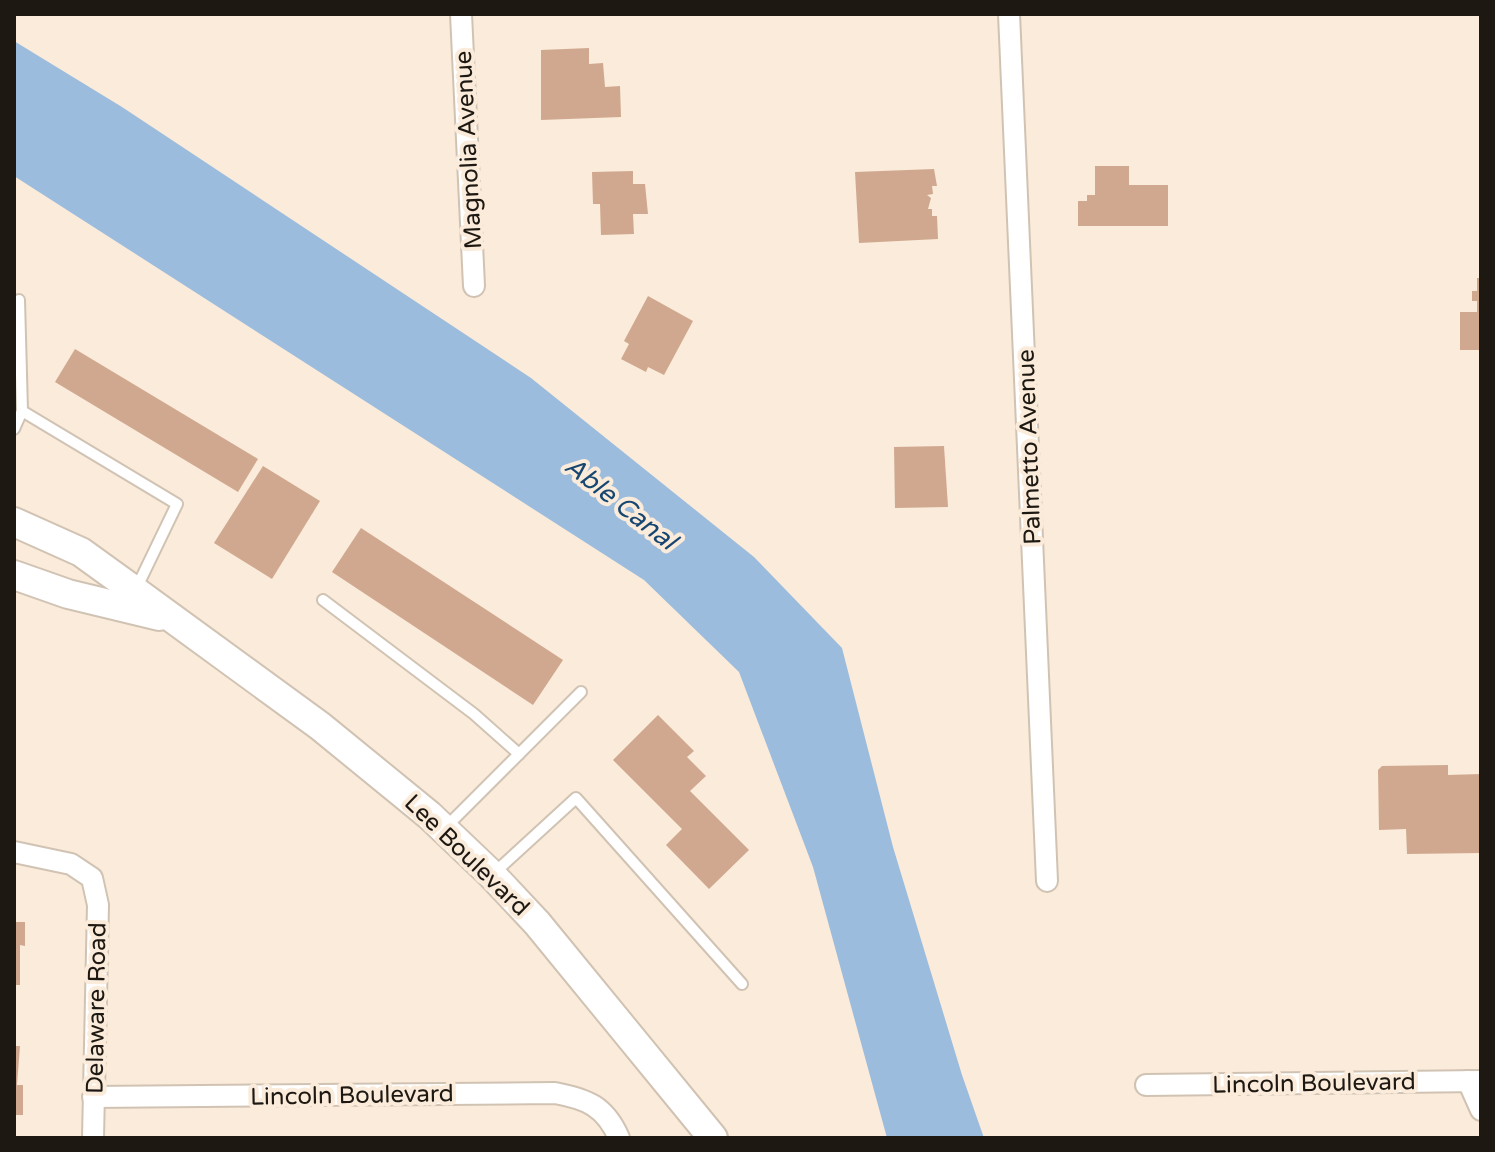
<svg xmlns="http://www.w3.org/2000/svg" width="1495" height="1152" viewBox="0 0 1495 1152" font-family="'Varela Round',sans-serif">
  <style>
    .water { fill: #9cbcdd }
    .building { fill: #d0a88f }
    .lines { fill: none; stroke-linecap: round; stroke-linejoin: round }
    .lane-casing { stroke: #d1c3b3; stroke-width: 14 }
    .street-casing { stroke: #d1c3b3; stroke-width: 24 }
    .secondary-casing { stroke: #d1c3b3; stroke-width: 32 }
    .lane { stroke: #fff; stroke-width: 10 }
    .street { stroke: #fff; stroke-width: 20 }
    .secondary { stroke: #fff; stroke-width: 28 }
    .labels { text-anchor: middle; stroke-width: 8; stroke-linejoin: round; paint-order: stroke }
    .street-label { font-size: 24px; fill: #1d1812; stroke: #faebda }
    .water-label { font-size: 26px; font-style: italic; fill: #174671; stroke: #faebda }
  </style>
  <rect width="100%" height="100%" fill="#faebda"/>
  <path class="water" d="M14,41L122,107L531,378L754,557L842,648L893,847L962,1075L984,1138H887L813,867L739,672L644,580L14,176Z"/>
  <g class="building">
    <path d="M589,48V64L603,63L605,87L620,86L621,117L541,120V50Z"/>
    <path d="M1095,166H1129V185H1168V226H1078V201H1087V195H1095Z"/>
    <path d="M934,169L937,186H932L933,194L927,195L931,198L928,209H932V216H937L938,239L859,243L855,172Z"/>
    <path d="M633,171V184H645L648,214H633L634,234L601,235L600,204H593L592,172Z"/>
    <path d="M1477,278H1481V350H1460V312H1477V301H1472V291H1477Z"/>
    <path d="M648,296L693,321L664,375L648,367L646,372L621,359L629,344L624,341Z"/>
    <path d="M75,349L258,459L238,492L55,382Z"/>
    <path d="M944,446L948,507L895,508L894,447Z"/>
    <path d="M263,466L320,501L272,579L214,543Z"/>
    <path d="M361,528L563,660L533,705L332,572Z"/>
    <path d="M658,715L694,751L687,757L706,776L690,791L749,850L709,889L666,845L682,829L613,760Z"/>
    <path d="M1448,765V775L1481,774V853L1407,854L1406,829L1379,830L1378,770L1382,766Z"/>
    <path d="M14,922H25V946L20,945V985H14Z"/>
    <path d="M14,1046H20L17,1085H23V1115H14Z"/>
  </g>
  <g class="lines">
    <g class="lane-casing">
      <g id="lane">
        <path d="M22,411L177,504L137,587"/>
        <path d="M14,429L22,411L19,300"/>
        <path d="M323,600L474,714L519,754"/>
        <path d="M445,828L581,692"/>
        <path d="M493,874L576,798L742,984"/>
      </g>
    </g>
    <g class="street-casing">
      <g id="street">
        <path d="M461,14L474,286"/>
        <path d="M1009,14L1047,881"/>
        <path d="M14,852L71,864L92,878L98,905L93,1138"/>
        <path d="M1468,1081L1481,1110"/>
        <path d="M1146,1085L1481,1081"/>
        <path d="M93,1097L555,1093C587,1099 605,1106 619,1138"/>
      </g>
    </g>
    <g class="secondary-casing">
      <g id="secondary">
        <path d="M14,522L81,552L135,591L320,726L429,815L492,875L537,923L713,1138"/>
        <path d="M14,575L68,594L159,616"/>
      </g>
    </g>
    <use href="#lane" class="lane"/>
    <use href="#street" class="street"/>
    <use href="#secondary" class="secondary"/>
  </g>
  <g class="labels">
    <g class="street-label">
      <text transform="translate(468 150) rotate(-93)" y="8">Magnolia Avenue</text>
      <text transform="translate(1029 447) rotate(-92)" y="8">Palmetto Avenue</text>
      <text transform="translate(467 855) rotate(44)" y="8">Lee Boulevard</text>
      <text transform="translate(96 1008) rotate(-89)" y="8">Delaware Road</text>
      <text transform="translate(1314 1083) rotate(-1)" y="8">Lincoln Boulevard</text>
      <text transform="translate(352 1095) rotate(-1)" y="8">Lincoln Boulevard</text>
    </g>
    <g class="water-label">
      <text transform="translate(621 503) rotate(38)" y="9">Able Canal</text>
    </g>
  </g>
  <rect width="1495" height="1152" fill="none" stroke="#1d1812" stroke-width="32"/>
</svg>
